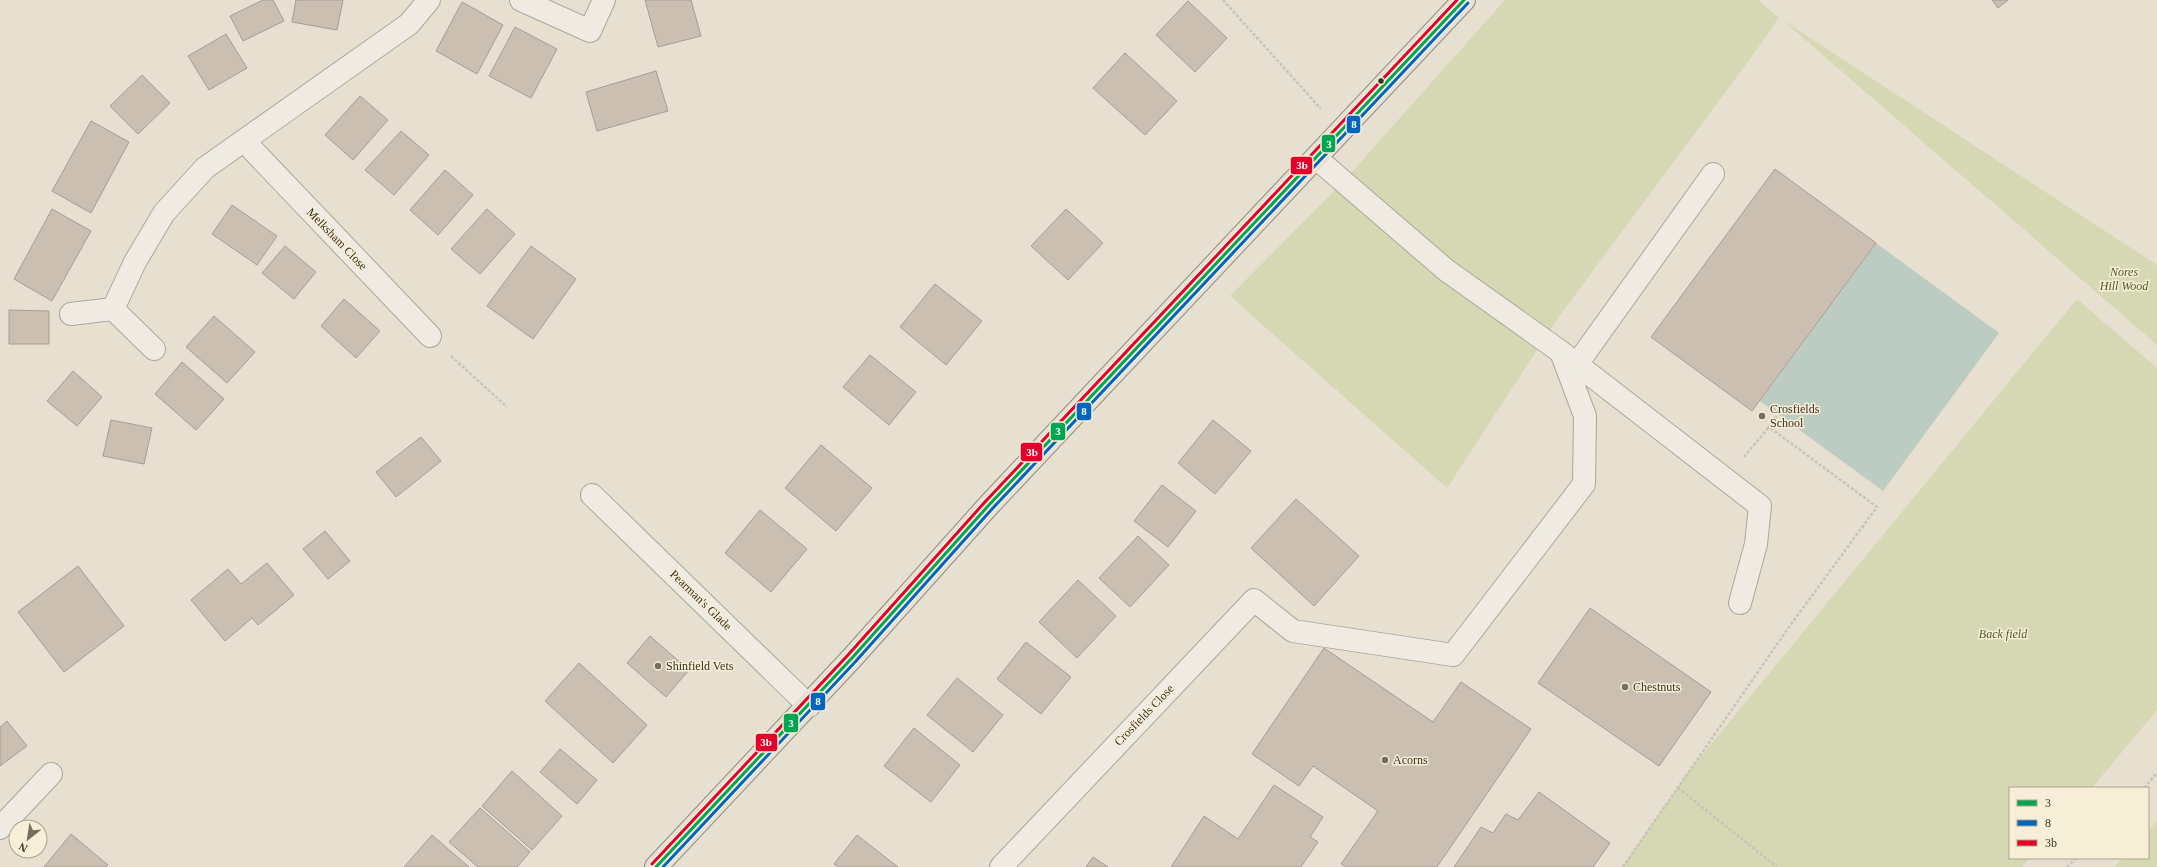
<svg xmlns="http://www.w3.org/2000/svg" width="2157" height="867" viewBox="0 0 2157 867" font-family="Georgia,serif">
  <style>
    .green { fill: #d6d7b3 }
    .water { fill: #bcccc2 }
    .building { fill: #cbbfb2; stroke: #a89c90 }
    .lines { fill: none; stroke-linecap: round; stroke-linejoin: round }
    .minor-casing { stroke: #ada599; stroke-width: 24 }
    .major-casing { stroke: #928b80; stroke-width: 24 }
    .path { stroke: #c8c2b9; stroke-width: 2.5; stroke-dasharray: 3 2; stroke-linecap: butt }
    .minor { stroke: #efebe3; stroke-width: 22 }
    .major { stroke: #e6e1d4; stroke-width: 22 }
    .bus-1-casing { stroke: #f7eed8; stroke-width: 6 }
    .bus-2-casing { stroke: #f7eed8; stroke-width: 6 }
    .bus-3-casing { stroke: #f7eed8; stroke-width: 6 }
    .bus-1 { stroke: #00a651; stroke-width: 3 }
    .bus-2 { stroke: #0065bd; stroke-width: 3 }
    .bus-3 { stroke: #e4002b; stroke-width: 3 }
    .bus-dot { fill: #3d2e20; stroke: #f7eed8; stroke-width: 1.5 }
    .poi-dot { fill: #786c5e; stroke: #f7eed8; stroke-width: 1.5 }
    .labels { text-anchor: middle; stroke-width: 3; stroke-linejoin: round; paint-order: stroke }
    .street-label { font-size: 12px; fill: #3d2e20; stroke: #f7eed8 }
    .park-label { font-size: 12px; font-style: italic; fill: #4d5a26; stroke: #f7eed8 }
    .poi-label { font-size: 12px; fill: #3d2e20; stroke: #f7eed8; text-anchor: start }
    .line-badge { stroke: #f7eed8; stroke-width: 1.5 }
    .badge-label { font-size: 11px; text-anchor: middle; font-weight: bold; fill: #fff }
  </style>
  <rect width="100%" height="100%" fill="#e7e0d1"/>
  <g class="green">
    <path d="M1505,0H1758L1778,17L2157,265V345L1779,17L1761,44L1558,318L1447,488L1230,296L1341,184Z"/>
    <path d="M2077,299L2157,368V710L2092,788H2010V858H2030L2022,867H1622L1689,771Z"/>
    <path d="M2157,821V867H2115L2123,858H2148V831Z"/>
  </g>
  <path class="water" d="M1876,243L1999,333L1883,491L1760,401Z"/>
  <g class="building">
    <path d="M263,0H273L284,21L243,41L230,16Z"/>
    <path d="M296,0H343L337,30L292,22Z"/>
    <path d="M645,0H691L701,36L658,47Z"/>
    <path d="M1992,0H2008L1998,8Z"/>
    <path d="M1188,1L1227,38L1195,72L1156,35Z"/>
    <path d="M462,2L503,25L477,74L436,51Z"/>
    <path d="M515,27L557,49L531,98L489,76Z"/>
    <path d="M226,34L247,68L209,90L188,56Z"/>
    <path d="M1125,53L1177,101L1145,135L1093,88Z"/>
    <path d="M656,71L668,111L597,131L586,92Z"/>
    <path d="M142,75L170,103L138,134L110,106Z"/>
    <path d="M360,96L388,120L353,160L325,135Z"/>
    <path d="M91,121L129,142L91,213L52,191Z"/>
    <path d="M401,131L429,155L394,195L365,170Z"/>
    <path d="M1775,169L1876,243L1752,411L1651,337Z"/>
    <path d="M445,170L473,195L438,235L410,210Z"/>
    <path d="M232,205L277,236L257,265L212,234Z"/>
    <path d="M52,209L91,231L52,301L14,279Z"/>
    <path d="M487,209L515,234L480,274L451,249Z"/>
    <path d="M1066,209L1103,243L1068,280L1031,246Z"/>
    <path d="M285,246L316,272L294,299L262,273Z"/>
    <path d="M531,246L576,279L533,339L487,306Z"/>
    <path d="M935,284L982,321L946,365L900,327Z"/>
    <path d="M344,299L380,331L356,358L321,326Z"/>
    <path d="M9,310L49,311V344H9Z"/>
    <path d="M214,316L255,352L227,383L186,347Z"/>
    <path d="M870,355L916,392L889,425L843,387Z"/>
    <path d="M182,362L224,399L196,430L155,394Z"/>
    <path d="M73,371L102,397L77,426L47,401Z"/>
    <path d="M111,420L152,428L144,464L103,456Z"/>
    <path d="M1213,420L1251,451L1215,494L1178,463Z"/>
    <path d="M421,437L441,461L396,497L376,472Z"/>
    <path d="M821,445L872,488L836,531L785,488Z"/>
    <path d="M1162,485L1196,511L1168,547L1134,521Z"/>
    <path d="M1296,499L1359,556L1314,606L1251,548Z"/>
    <path d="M760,510L807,549L771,592L725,553Z"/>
    <path d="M325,531L350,561L328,579L303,549Z"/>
    <path d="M1138,536L1169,565L1130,607L1099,578Z"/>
    <path d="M267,563L294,595L258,625L252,618L225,641L191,600L228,569L241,584Z"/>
    <path d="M78,566L124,626L64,672L18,612Z"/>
    <path d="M1078,580L1116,616L1077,658L1039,622Z"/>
    <path d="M1590,608L1711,692L1659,766L1538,683Z"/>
    <path d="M650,636L689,670L666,697L627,663Z"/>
    <path d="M1026,642L1071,677L1041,714L997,679Z"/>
    <path d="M1324,648L1433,722L1461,682L1531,729L1437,867H1346L1341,864L1378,811L1313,766L1299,786L1252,754Z"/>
    <path d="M579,663L647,725L613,763L545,701Z"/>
    <path d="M957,678L1003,715L973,752L927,715Z"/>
    <path d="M7,721L27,746L0,766V727Z"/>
    <path d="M914,728L960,765L931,802L884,766Z"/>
    <path d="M560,749L597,780L577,804L540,772Z"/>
    <path d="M512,771L562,816L532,850L482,806Z"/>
    <path d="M1274,785L1323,817L1310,837L1318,842L1301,867H1171L1204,816L1238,839Z"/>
    <path d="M1539,792L1610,843L1593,867H1454L1481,827L1493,833L1506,814L1518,820Z"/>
    <path d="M480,808L530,852L517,867H478L449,842Z"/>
    <path d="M71,834L108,865L106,867H44Z"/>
    <path d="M432,835L469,867H404Z"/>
    <path d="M857,835L898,867H838L834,864Z"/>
    <path d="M1093,857L1108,867H1086Z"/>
  </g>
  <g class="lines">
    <g class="minor-casing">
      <g id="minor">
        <path d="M521,0L590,31L604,0"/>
        <path d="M244,141L430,336"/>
        <path d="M1316,158L1446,270L1561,352L1760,506L1756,544L1740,603"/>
        <path d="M71,314L113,309"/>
        <path d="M154,349L113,309L135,262L164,213L205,168L409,24L429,0"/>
        <path d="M1577,364L1713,174"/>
        <path d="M592,495L809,706"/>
        <path d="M0,828L51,774"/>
        <path d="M1001,867L1254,600L1293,631L1453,655L1584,484L1585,416L1561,352"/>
      </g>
    </g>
    <g class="major-casing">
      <path id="major" d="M656,867L852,658L988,506L1464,0"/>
    </g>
    <g class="path">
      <path d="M1223,0L1321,109"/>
      <path d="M451,356L507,407"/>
      <path d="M1744,457L1769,427"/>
      <path d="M1678,788L1777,867"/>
      <path d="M2144,788L2157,773"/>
      <path d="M1623,867L1789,627L1877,507L1769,427L1778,414"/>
      <path d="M2067,867L2076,858"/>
    </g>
    <use href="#minor" class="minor"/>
    <use href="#major" class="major"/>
    <g class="bus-1-casing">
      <path id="bus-1" d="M656,867L852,658L988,506L1464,0"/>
    </g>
    <g class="bus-2-casing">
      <path id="bus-2" d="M663,867L856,661L992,509L1468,3"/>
    </g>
    <g class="bus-3-casing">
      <path id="bus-3" d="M652,864L848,655L984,503L1457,0"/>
    </g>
    <use href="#bus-1" class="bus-1"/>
    <use href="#bus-2" class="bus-2"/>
    <use href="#bus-3" class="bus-3"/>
  </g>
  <circle class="bus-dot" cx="1381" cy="81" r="3.5"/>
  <g class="poi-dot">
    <circle cx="1762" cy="416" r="4"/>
    <circle cx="658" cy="666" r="4"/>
    <circle cx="1625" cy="687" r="4"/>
    <circle cx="1385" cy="760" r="4"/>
  </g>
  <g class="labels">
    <g class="street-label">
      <text transform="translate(337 239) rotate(46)" y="4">Melksham Close</text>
      <text transform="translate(701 600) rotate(44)" y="4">Pearman's Glade</text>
      <text transform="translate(1144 715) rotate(-46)" y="4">Crosfields Close</text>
    </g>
    <g class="park-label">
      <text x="2124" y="276">Nores<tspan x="2124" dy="14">Hill Wood</tspan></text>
      <text x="2003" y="638">Back field</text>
    </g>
    <g class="poi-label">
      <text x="1770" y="413">Crosfields<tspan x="1770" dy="14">School</tspan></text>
      <text x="666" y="670">Shinfield Vets</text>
      <text x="1633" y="691">Chestnuts</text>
      <text x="1393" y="764">Acorns</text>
    </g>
  </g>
  <g class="line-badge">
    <rect x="1346" y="115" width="15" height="19" rx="4" fill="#0065bd"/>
    <rect x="1321" y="134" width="15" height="19" rx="4" fill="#00a651"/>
    <rect x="1290" y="156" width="23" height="19" rx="4" fill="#e4002b"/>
    <rect x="1076" y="402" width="16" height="19" rx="4" fill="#0065bd"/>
    <rect x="1050" y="422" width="16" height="19" rx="4" fill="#00a651"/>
    <rect x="1020" y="442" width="23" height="20" rx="4" fill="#e4002b"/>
    <rect x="810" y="692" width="16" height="19" rx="4" fill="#0065bd"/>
    <rect x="783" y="713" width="16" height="20" rx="4" fill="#00a651"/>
    <rect x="755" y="733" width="23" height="19" rx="4" fill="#e4002b"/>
  </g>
  <g class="badge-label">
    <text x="1354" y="128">8</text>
    <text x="1329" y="148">3</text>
    <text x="1302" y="169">3b</text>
    <text x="1084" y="415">8</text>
    <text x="1058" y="435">3</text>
    <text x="1032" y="456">3b</text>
    <text x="818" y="705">8</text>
    <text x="791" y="727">3</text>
    <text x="766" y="746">3b</text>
  </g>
  <rect x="2009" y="787" width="140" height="72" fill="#f7eed8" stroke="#ada18e"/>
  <rect x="2017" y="800" width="20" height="6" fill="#00a651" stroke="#ada18e"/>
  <text x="2045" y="807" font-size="12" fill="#3d2e20">3</text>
  <rect x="2017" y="820" width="20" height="6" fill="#0065bd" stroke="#ada18e"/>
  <text x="2045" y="827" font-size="12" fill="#3d2e20">8</text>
  <rect x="2017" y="840" width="20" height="6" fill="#e4002b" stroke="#ada18e"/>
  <text x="2045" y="847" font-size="12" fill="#3d2e20">3b</text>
  <g transform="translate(28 839) rotate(210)"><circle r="19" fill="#f7eed8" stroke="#ada18e"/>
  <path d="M0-3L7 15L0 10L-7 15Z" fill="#786c5e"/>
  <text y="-6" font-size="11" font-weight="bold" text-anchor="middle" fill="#3d2e20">N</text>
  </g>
</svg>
